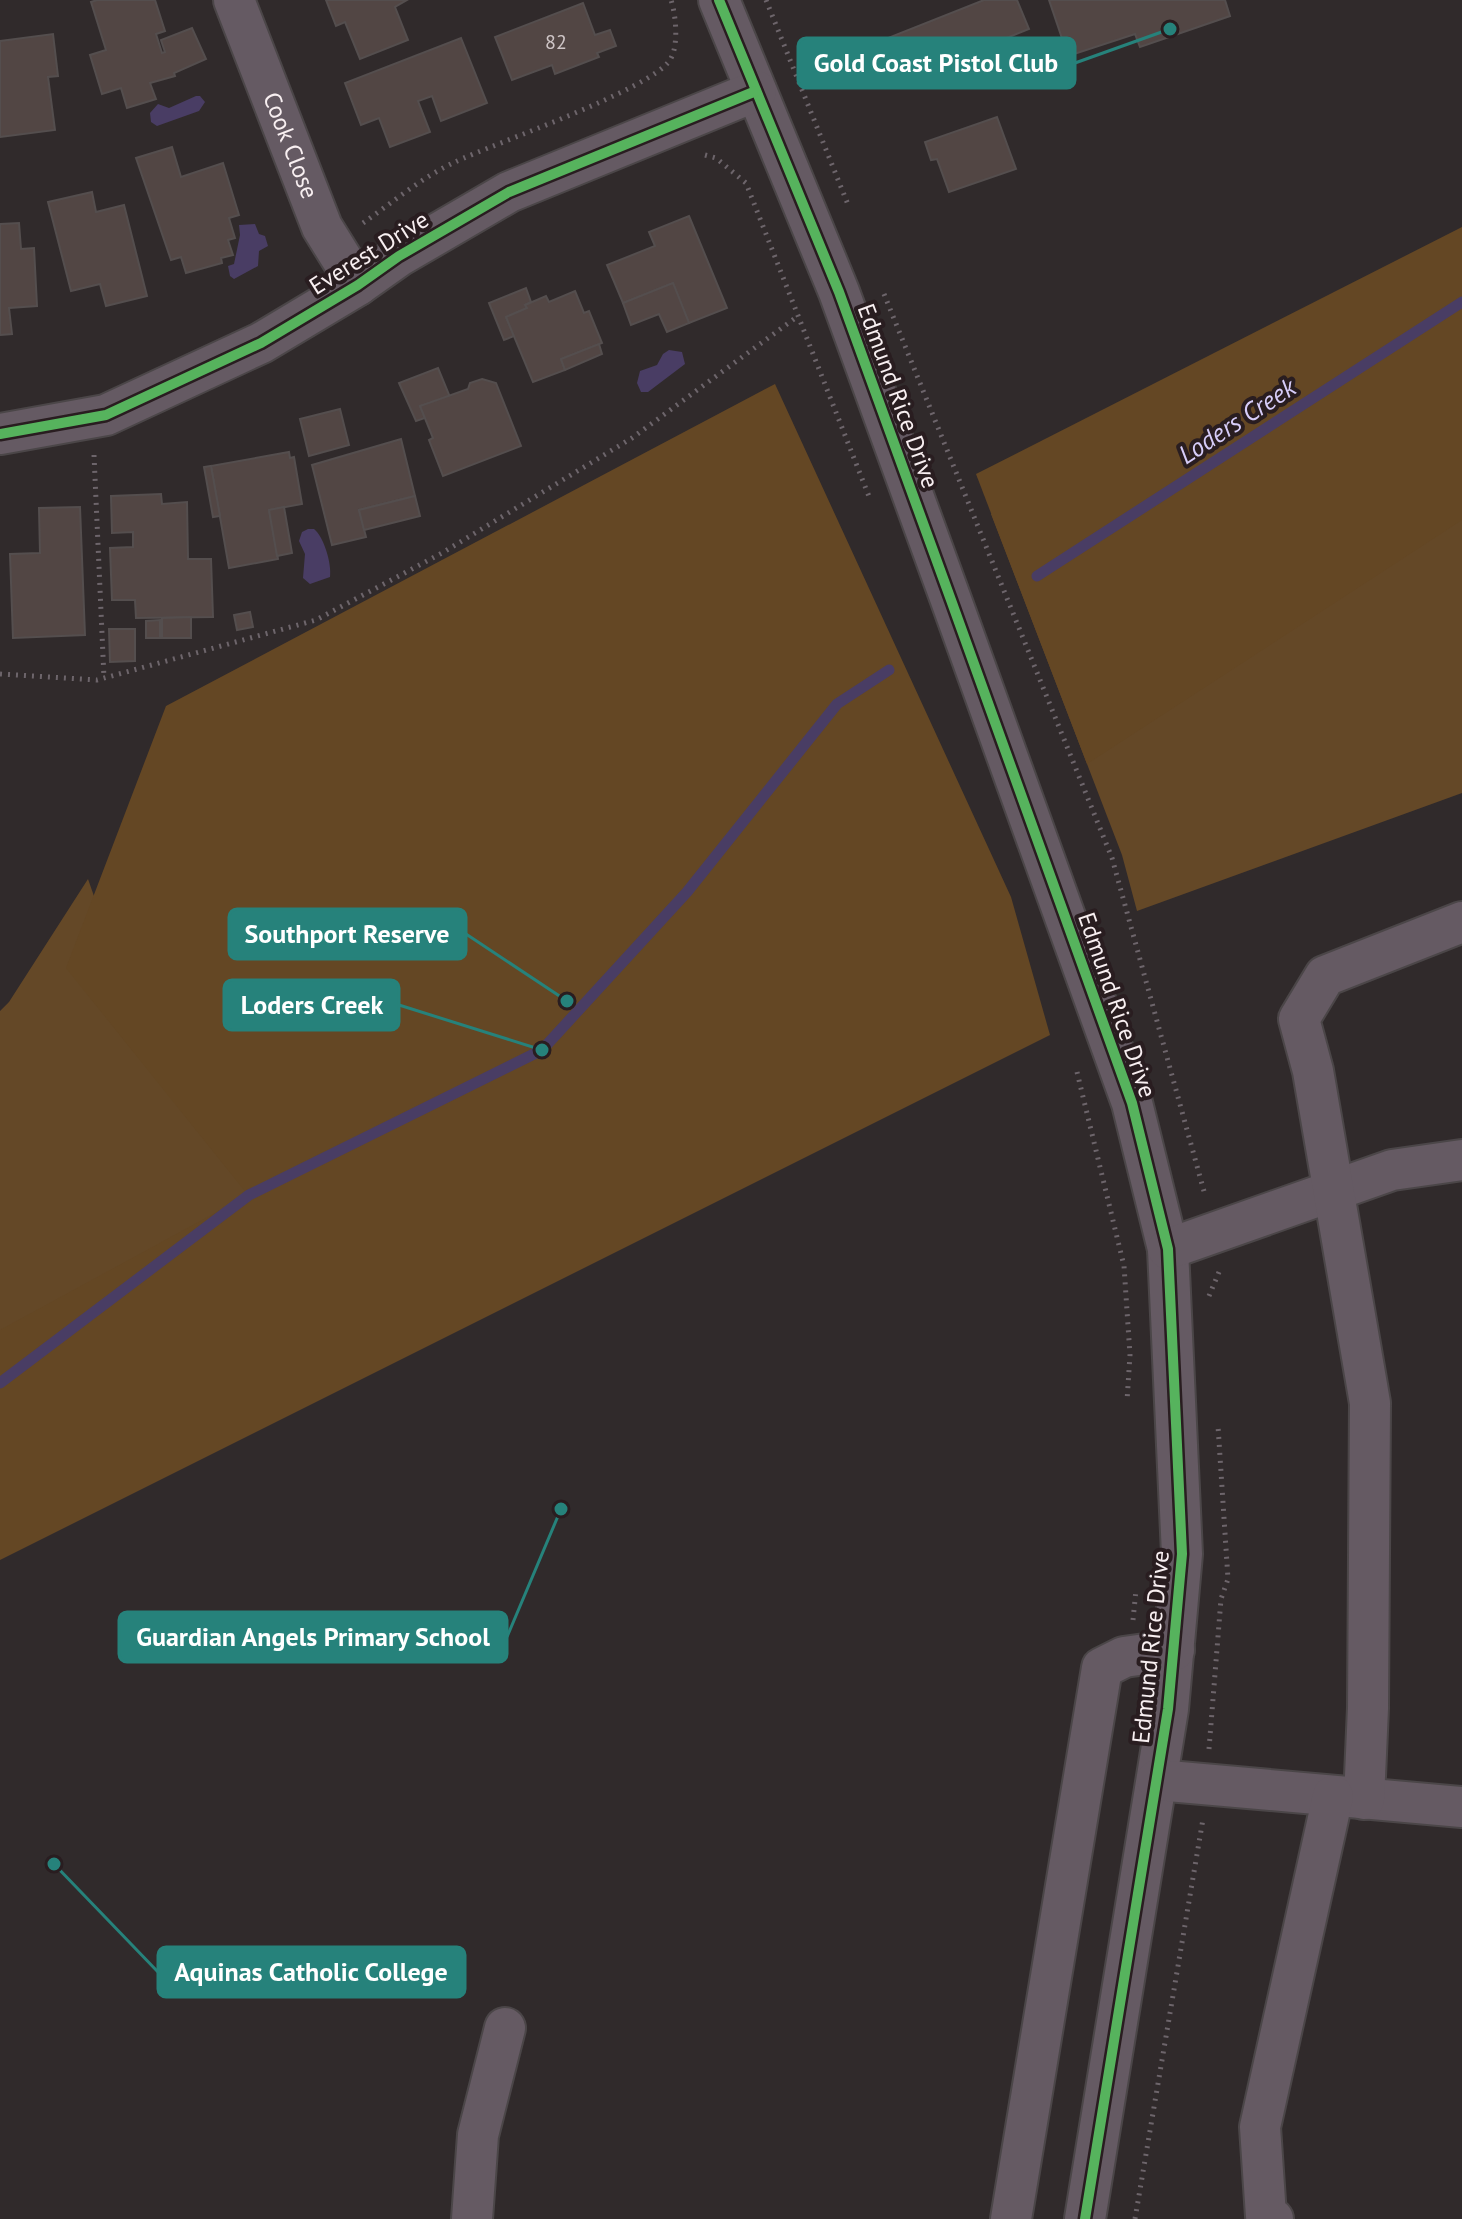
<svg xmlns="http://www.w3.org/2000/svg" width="1462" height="2219" viewBox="0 0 1462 2219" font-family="'PT Sans',sans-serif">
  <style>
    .green { fill: #644827 }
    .forest { fill: #644724 }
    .water { fill: #493d64 }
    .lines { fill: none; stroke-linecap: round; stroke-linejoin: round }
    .stream { stroke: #493d64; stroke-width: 11 }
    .building { fill: #524644; stroke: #544e4e; stroke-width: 2 }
    .minor-casing { stroke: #4b4648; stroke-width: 44 }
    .path { stroke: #6d656b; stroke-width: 5; stroke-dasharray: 2 6; stroke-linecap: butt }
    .minor { stroke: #655a63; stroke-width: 40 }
    .cycleway-casing { stroke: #291d20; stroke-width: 15 }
    .cycleway { stroke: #56b35d; stroke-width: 10 }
    .labels { text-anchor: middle; stroke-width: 8; stroke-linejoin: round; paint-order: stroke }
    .number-label { font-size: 20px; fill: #cec5c6 }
    .street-label { font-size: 24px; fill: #f8eff1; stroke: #291d20 }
    .water-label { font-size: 26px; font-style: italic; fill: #d7cdf9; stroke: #291d20 }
    .leader { fill: none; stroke: #26827b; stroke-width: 3 }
    .callout-dot { fill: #26827b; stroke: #291d20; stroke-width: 3 }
    .callout { fill: #26827b; stroke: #26827b; stroke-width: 3 }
    .callout-label { font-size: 26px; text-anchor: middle; font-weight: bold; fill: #fff }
  </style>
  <rect width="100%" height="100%" fill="#302a2b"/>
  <g class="green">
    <path d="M1462,295V793L1137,911L1122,855L991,514Z"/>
    <path d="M88,879L133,1008L326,1173L0,1342V1011L9,1002Z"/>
  </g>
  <g class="forest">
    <path d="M1462,227V520L1087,764L976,474Z"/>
    <path d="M775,384L1011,897L1050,1035L0,1560V1330L248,1195L66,968L166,706Z"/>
  </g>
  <g class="water">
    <path d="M196,96H200L205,102L199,111L157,126L151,122L150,113L158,104L169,108Z"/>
    <path d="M255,224L259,234L265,236L268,246L259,251L258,266L234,279L230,276L228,266L234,264L240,235L239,225Z"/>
    <path d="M669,350L682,352L685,364L648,392H641L637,383L640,371L657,365L663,354Z"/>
    <path d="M308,529H314C324,537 332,564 330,577L310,584L303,578L305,554L299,541L302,532Z"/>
  </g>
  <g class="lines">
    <g class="stream">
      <path d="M1037,576L1462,302"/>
      <path d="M0,1383L249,1195L542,1050L687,892L837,704L889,670"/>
    </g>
  </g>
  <g class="building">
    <path d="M97,0H155L165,31L156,34L162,53L165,52L161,40L192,28L206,59L174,73L175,76L150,83L156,99L127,108L121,88L102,94L90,55L106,50L91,2Z"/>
    <path d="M326,0H407L395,7L408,40L360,59L345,22L336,26Z"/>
    <path d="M984,0H1017L1029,29L933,67L930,58L901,70L888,38Z"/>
    <path d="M1049,0H1225L1230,16L1140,47L1135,34L1068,56Z"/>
    <path d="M583,3L595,35L610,30L616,46L597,53L599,57L555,74L552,65L512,80L495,37Z"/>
    <path d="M53,34L58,76L48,77L55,130L0,137V41Z"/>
    <path d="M461,38L487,103L441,121L432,96L418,101L430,132L390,147L379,118L361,125L345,83Z"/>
    <path d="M997,117L1016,169L949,192L937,159L931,160L925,142Z"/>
    <path d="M172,147L181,177L223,163L239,215L229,218L235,238L228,240L233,255L221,258L222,263L186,273L181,257L171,260L136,158Z"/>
    <path d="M92,192L96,212L124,205L147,296L106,306L100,284L71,291L48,202Z"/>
    <path d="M689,216L727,308L689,323L673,283L623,303L607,265L655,246L649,232Z"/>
    <path d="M19,223L21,249L34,248L37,306L9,308L12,334L0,335V224Z"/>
    <path d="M673,283L689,323L667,332L659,314L631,325L623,303Z"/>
    <path d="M526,288L531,302L525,305L527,308L506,317L514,336L504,340L489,303Z"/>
    <path d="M575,291L584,313L589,311L602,343L561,359L565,370L533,382L506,317L527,308L525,305L546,296L549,302Z"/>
    <path d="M599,344L602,354L565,370L561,359Z"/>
    <path d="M438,368L450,397L420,406L425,418L416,421L399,383Z"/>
    <path d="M482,379L496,383L521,446L443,476L429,440L433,438L420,406L468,389L470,383Z"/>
    <path d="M340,409L349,445L309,456L300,419Z"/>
    <path d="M401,439L415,496L359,510L366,537L332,545L312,465Z"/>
    <path d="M289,452L290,458L294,457L302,504L269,510L278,559L229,568L211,466Z"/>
    <path d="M211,466L220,516L213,517L204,467Z"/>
    <path d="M161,494L162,504L187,502L188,559H211L213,617L136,618L135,600H112L110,548L133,547V532L112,533L111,496Z"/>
    <path d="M415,496L420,516L364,530L359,510Z"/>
    <path d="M80,507L85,635L13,638L10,554L40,553L39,508Z"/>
    <path d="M284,507L292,553L277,556L269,510Z"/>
    <path d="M250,612L253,627L237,630L234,615Z"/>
    <path d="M191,617V638H162V618Z"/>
    <path d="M160,620V638H146V621Z"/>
    <path d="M109,629H135V661L110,662Z"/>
  </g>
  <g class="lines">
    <g class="minor-casing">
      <g id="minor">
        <path id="s1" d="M234,0L322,227L358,285"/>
        <path d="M719,0L839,292L951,600L1132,1103L1168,1249L1182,1554L1168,1709L1085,2219"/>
        <path d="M0,434L106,415L261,343L358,285L399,256L509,192L756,91"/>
        <path d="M1168,1249L1392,1170L1462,1160"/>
        <path d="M1157,1780L1462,1807"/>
        <path d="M1364,1799L1368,1708L1370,1403L1313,1071L1299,1019L1325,976L1462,922"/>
        <path d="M472,2219L478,2135L505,2028"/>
        <path d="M1011,2219L1102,1668L1124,1657L1174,1650"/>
        <path d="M1273,2219L1266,2216L1260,2127L1333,1796"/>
      </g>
    </g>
    <g class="path">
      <path d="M766,0L849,207"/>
      <path d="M705,155L716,158L746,183L870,499"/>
      <path d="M363,223C392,203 422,177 455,162C495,143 650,90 670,60C679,46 676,15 671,0"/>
      <path d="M884,294L1112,858L1205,1195"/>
      <path d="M94,455L104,678"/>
      <path d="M0,674L97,680L316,620L442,553L632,438L798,316"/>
      <path d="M1077,1072L1124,1266L1130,1355L1127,1401"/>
      <path d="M1209,1296L1219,1272"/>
      <path d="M1133,1620L1136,1590"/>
      <path d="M1209,1749L1221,1599L1228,1579L1218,1426"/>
      <path d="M1135,2219L1203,1819"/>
    </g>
    <use href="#minor" class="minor"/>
    <g class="cycleway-casing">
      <g id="cycleway">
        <path d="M719,0L839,292L951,600L1132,1103L1168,1249L1182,1554L1168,1709L1085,2219"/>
        <path d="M0,434L106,415L261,343L358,285L399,256L509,192L756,91"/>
      </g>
    </g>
    <use href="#cycleway" class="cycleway"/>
  </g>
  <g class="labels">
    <g class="number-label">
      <text x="556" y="49">82</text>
    </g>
    <g class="street-label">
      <text dy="8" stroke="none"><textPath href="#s1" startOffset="156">Cook Close</textPath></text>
      <text transform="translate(369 253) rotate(-32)" y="8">Everest Drive</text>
      <text transform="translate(898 396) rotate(70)" y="8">Edmund Rice Drive</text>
      <text transform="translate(1117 1005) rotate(71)" y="8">Edmund Rice Drive</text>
      <text transform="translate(1151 1647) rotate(-84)" y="8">Edmund Rice Drive</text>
    </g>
    <g class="water-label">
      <text transform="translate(1237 421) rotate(-33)" y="9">Loders Creek</text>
    </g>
  </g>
  <path class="leader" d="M1170 29L1075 63M567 1001L466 934M542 1050L399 1005M561 1509L507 1637M54 1864L158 1972"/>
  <g class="callout-dot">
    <circle cx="1170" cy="29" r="8"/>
    <circle cx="567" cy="1001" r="8"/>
    <circle cx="542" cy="1050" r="8"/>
    <circle cx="561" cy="1509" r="8"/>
    <circle cx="54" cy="1864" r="8"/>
  </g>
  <g class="callout">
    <rect x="798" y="38" width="277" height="50" rx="8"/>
    <rect x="229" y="909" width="237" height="50" rx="8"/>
    <rect x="224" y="980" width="175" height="50" rx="8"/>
    <rect x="119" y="1612" width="388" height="50" rx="8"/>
    <rect x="158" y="1947" width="307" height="50" rx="8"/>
  </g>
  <g class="callout-label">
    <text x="936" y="72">Gold Coast Pistol Club</text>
    <text x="347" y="943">Southport Reserve</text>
    <text x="312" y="1014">Loders Creek</text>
    <text x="313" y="1646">Guardian Angels Primary School</text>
    <text x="311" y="1981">Aquinas Catholic College</text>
  </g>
</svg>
